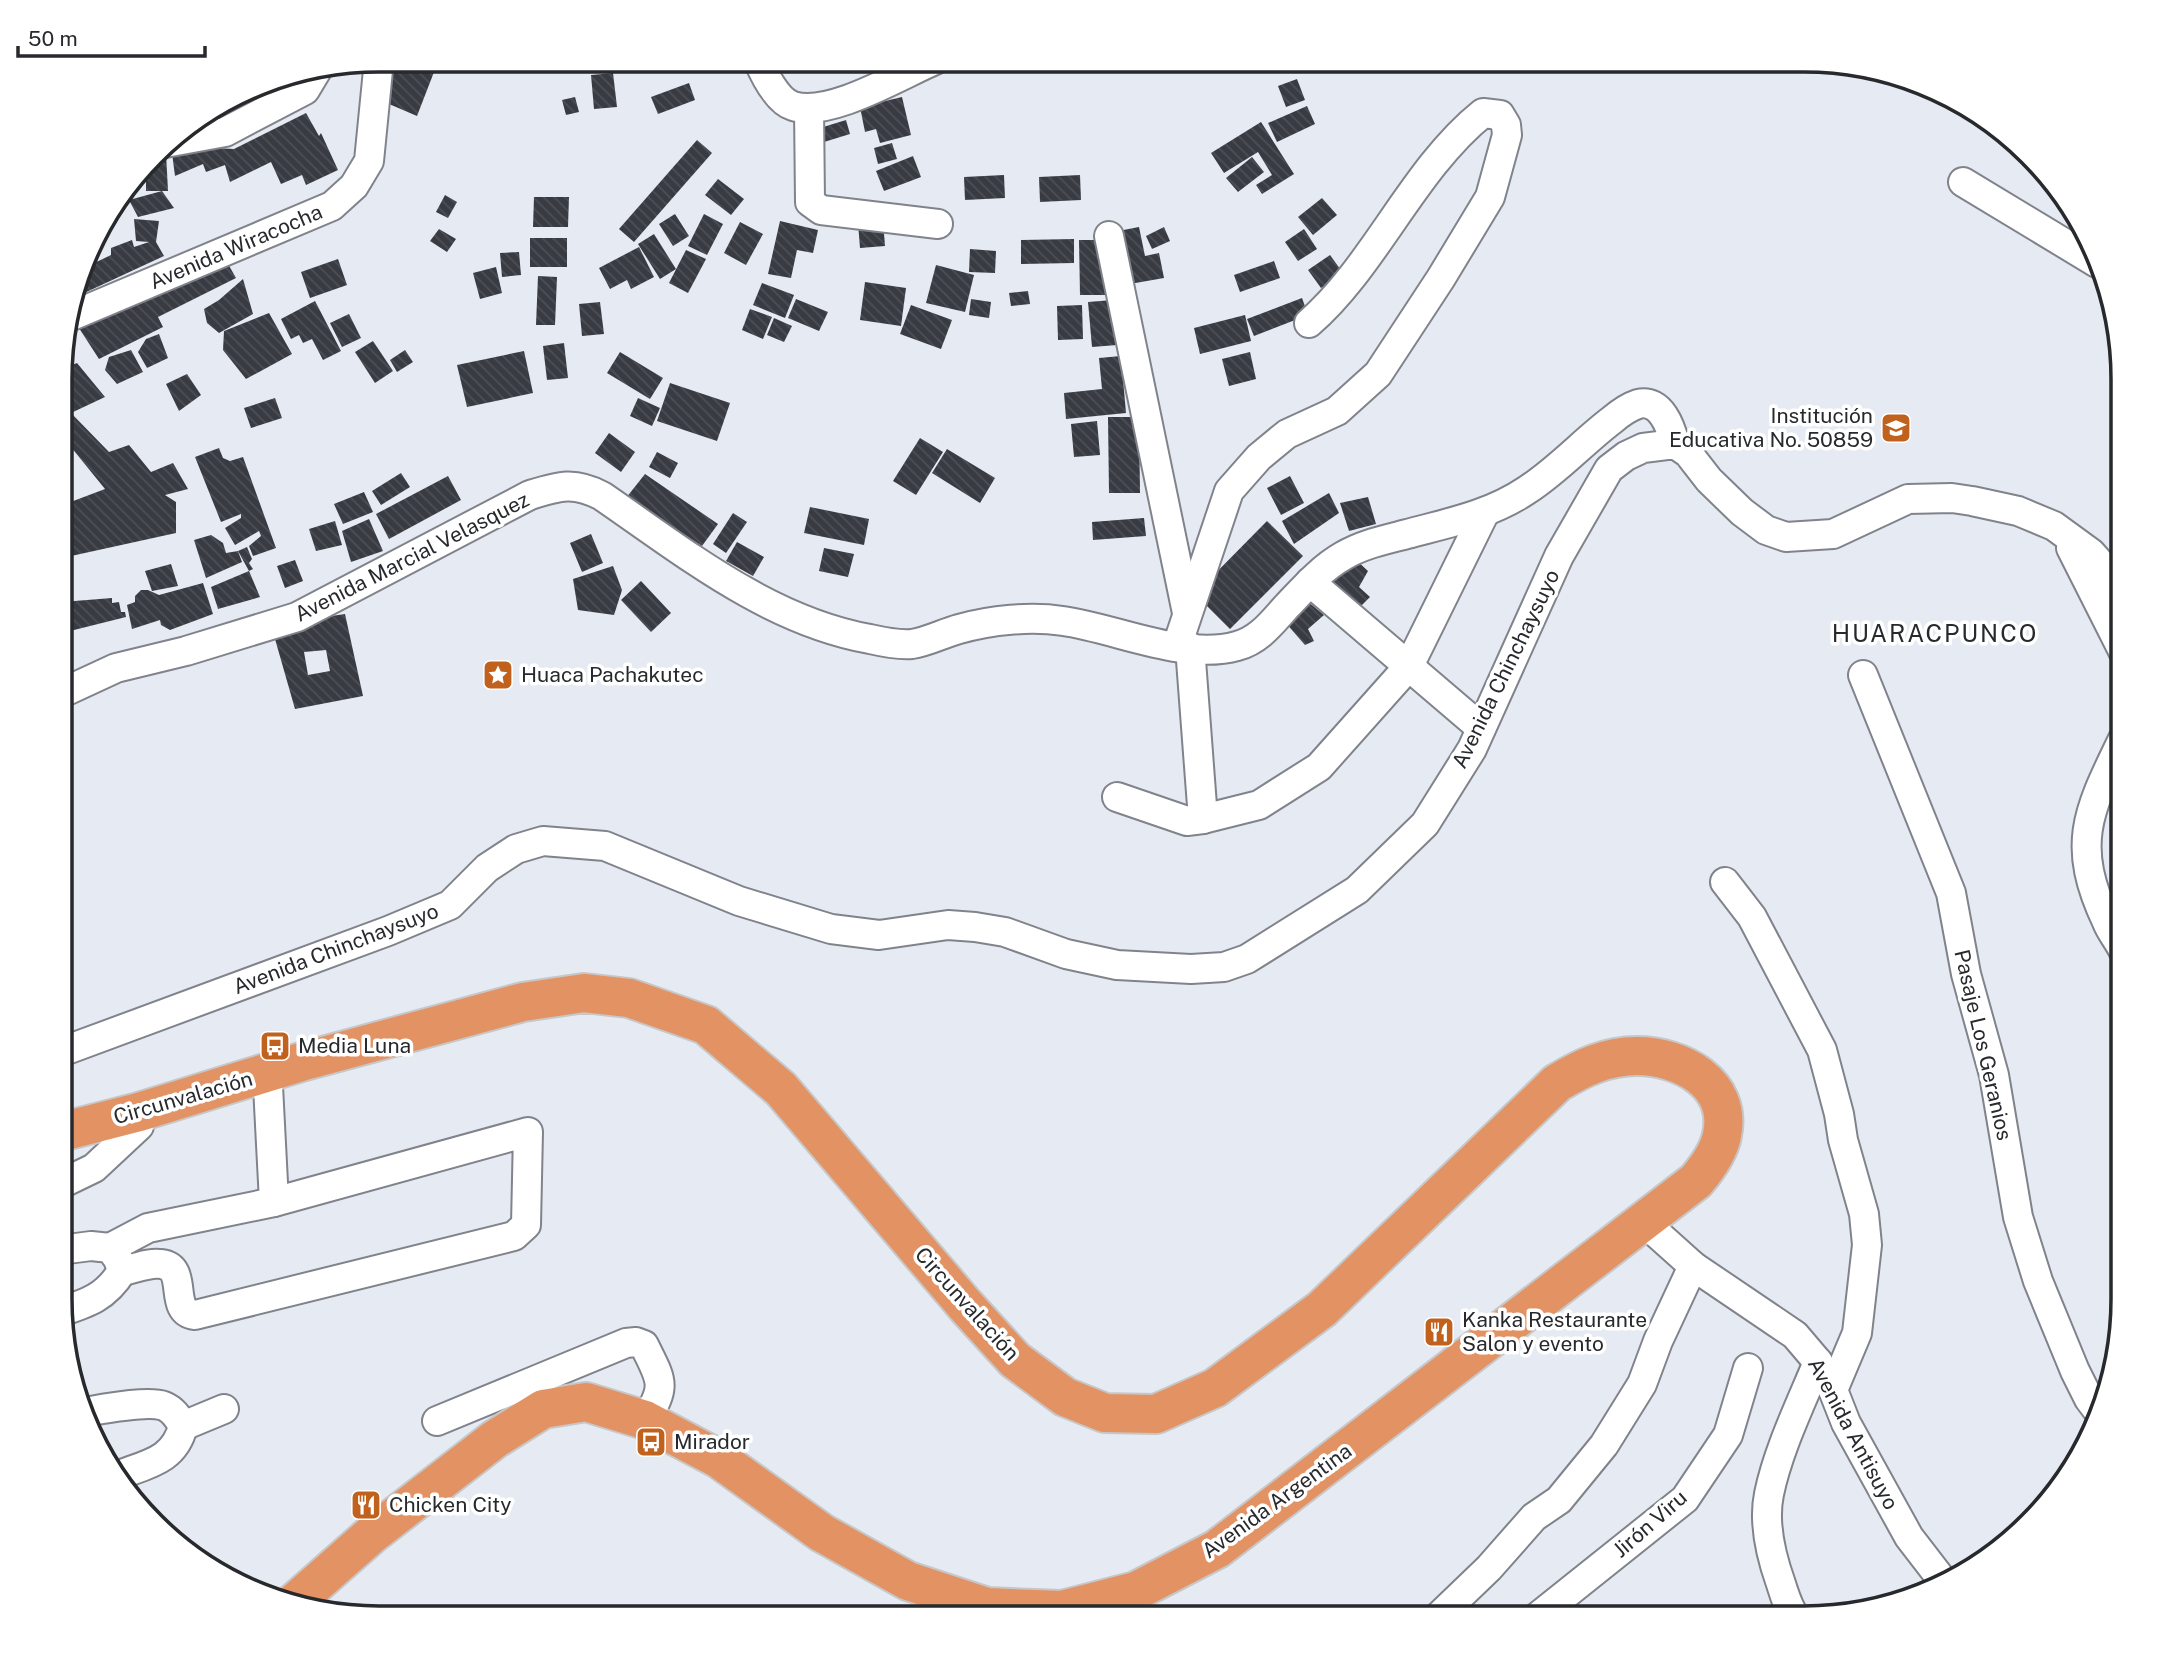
<svg xmlns="http://www.w3.org/2000/svg" width="2183" height="1678" viewBox="0 0 2183 1678" font-family="'Public Sans',sans-serif">
  <style>
    .building { fill: url(#building-back-hatch); fill-rule: evenodd }
    .lines { fill: none; stroke-linecap: round; stroke-linejoin: round }
    .minor-casing { stroke: #80838b; stroke-width: 32 }
    .highway-casing { stroke: #c7c7c8; stroke-width: 42 }
    .minor { stroke: #fff; stroke-width: 28 }
    .highway { stroke: #e39263; stroke-width: 38 }
    .labels { text-anchor: middle; stroke-width: 7; stroke-linejoin: round; paint-order: stroke }
    .street-label { font-size: 21px; fill: #27292c; stroke: #fff }
    .poi-label { font-size: 21px; fill: #27292c; stroke: #fff; text-anchor: start }
    .quarter-label { font-size: 24px; letter-spacing: 2px; fill: #27292c; stroke: #fff }
    .rim { fill: none; stroke: #27292c; stroke-width: 3.5 }
  </style>
  <defs>
    <pattern id="building-back-hatch" width="6" height="6" patternUnits="userSpaceOnUse" patternTransform="scale(1.75)"><rect width="6" height="6" fill="#383b42"/><path d="M-1 5l2 2M0 0l6 6M5-1l2 2" fill="none" stroke="#4c4f55"/></pattern>
  </defs>
  <rect width="100%" height="100%" fill="#e6ebf3"/>
  <g class="building">
    <path d="M399,60L434,72L417,116L382,101Z"/>
    <path d="M686,60H716L692,71Z"/>
    <path d="M839,60H867L865,71L838,68Z"/>
    <path d="M613,73L617,107L594,109L591,75Z"/>
    <path d="M1297,79L1305,100L1286,107L1278,86Z"/>
    <path d="M689,83L695,100L658,114L651,97Z"/>
    <path d="M575,97L579,112L566,115L562,100Z"/>
    <path d="M902,97L911,135L880,143L876,129L865,132L860,107Z"/>
    <path d="M1307,106L1315,124L1277,142L1268,123Z"/>
    <path d="M306,113L319,136L321,133L338,170L306,185L302,175L281,184L271,162L230,182L225,165L206,172L203,164L175,176L172,153L198,147L234,149Z"/>
    <path d="M846,120L850,134L824,142L820,128Z"/>
    <path d="M1261,122L1294,174L1262,194L1256,185L1272,175L1258,152L1224,173L1211,153Z"/>
    <path d="M697,140L712,153L634,242L619,229Z"/>
    <path d="M892,143L897,159L878,164L874,148Z"/>
    <path d="M157,153H166L168,191H146V166Z"/>
    <path d="M913,156L921,177L884,191L876,171Z"/>
    <path d="M1252,157L1264,172L1238,192L1226,178Z"/>
    <path d="M1004,175L1005,198L965,200L964,177Z"/>
    <path d="M1080,175L1081,200L1040,202L1039,177Z"/>
    <path d="M718,179L744,199L731,215L705,195Z"/>
    <path d="M162,191L174,208L138,217L129,200Z"/>
    <path d="M445,195L457,202L448,218L436,212Z"/>
    <path d="M534,197H569L568,227H533Z"/>
    <path d="M1322,198L1337,215L1313,235L1298,217Z"/>
    <path d="M675,214L689,236L673,246L659,224Z"/>
    <path d="M704,214L723,224L707,255L688,246Z"/>
    <path d="M134,219L159,221L156,242L164,256L82,294L79,287L86,267L111,255V248L132,240L134,247L149,242L136,241Z"/>
    <path d="M780,221L818,230L813,253L797,250L791,278L768,274Z"/>
    <path d="M883,221L885,246L860,248L858,223Z"/>
    <path d="M740,222L763,234L746,265L724,253Z"/>
    <path d="M1139,227L1145,256L1159,253L1164,278L1124,285L1113,232Z"/>
    <path d="M1164,227L1170,241L1152,249L1146,236Z"/>
    <path d="M439,229L456,239L447,252L430,241Z"/>
    <path d="M1304,229L1317,249L1298,261L1285,242Z"/>
    <path d="M654,234L676,269L660,279L638,244Z"/>
    <rect x="530" y="238" width="37" height="29"/>
    <path d="M1074,239V263L1021,264V240Z"/>
    <path d="M1079,240H1104L1105,295H1080Z"/>
    <path d="M639,247L654,277L631,289L627,280L610,289L599,268Z"/>
    <path d="M970,249L996,251L995,273L969,272Z"/>
    <path d="M686,250L706,259L688,293L669,283Z"/>
    <path d="M519,252L521,275L502,277L500,253Z"/>
    <path d="M223,255L236,278L158,317L163,327L99,359L77,325Z"/>
    <path d="M1330,255L1343,273L1321,288L1308,270Z"/>
    <path d="M338,259L347,285L310,298L301,272Z"/>
    <path d="M1274,261L1280,278L1240,292L1234,275Z"/>
    <path d="M936,265L974,275L965,312L926,303Z"/>
    <path d="M496,267L502,293L480,299L473,273Z"/>
    <path d="M538,276L557,277L555,325H536Z"/>
    <path d="M243,279L253,314L219,333L207,323L204,309L219,300Z"/>
    <path d="M865,282L906,288L901,326L860,320Z"/>
    <path d="M762,283L794,295L785,318L753,305Z"/>
    <path d="M1028,291L1030,304L1011,306L1009,293Z"/>
    <path d="M1302,298L1308,315L1254,336L1247,319Z"/>
    <path d="M796,299L828,312L819,331L788,318Z"/>
    <path d="M971,299L991,302L989,318L969,315Z"/>
    <path d="M1113,300L1117,345L1092,347L1088,302Z"/>
    <path d="M315,301L341,351L323,360L312,339L303,343L299,335L291,339L281,319Z"/>
    <path d="M600,302L604,334L582,336L579,304Z"/>
    <path d="M911,305L952,320L941,349L900,334Z"/>
    <path d="M1082,305L1083,339L1058,340L1057,306Z"/>
    <path d="M750,309L772,317L763,339L742,330Z"/>
    <path d="M269,313L292,354L246,379L223,350L224,331Z"/>
    <path d="M349,314L361,338L342,347L330,323Z"/>
    <path d="M1245,315L1251,341L1200,354L1194,328Z"/>
    <path d="M774,318L792,326L784,342L767,335Z"/>
    <path d="M159,334L168,358L147,368L138,352L146,339Z"/>
    <path d="M373,341L393,371L375,383L355,352Z"/>
    <path d="M564,343L568,378L547,380L543,346Z"/>
    <path d="M131,350L143,372L117,384L105,370L109,357Z"/>
    <path d="M405,350L413,362L397,372L390,360Z"/>
    <path d="M524,351L533,393L467,407L457,365Z"/>
    <path d="M620,352L663,378L650,399L607,373Z"/>
    <path d="M1250,352L1256,379L1229,386L1222,359Z"/>
    <path d="M1121,356L1126,413L1066,419L1064,393L1102,389L1099,358Z"/>
    <path d="M77,363L105,397L71,413L109,452L129,445L151,472L173,463L188,489L165,495L176,502V533L62,558V516L71,513L68,503L105,489L62,436V369Z"/>
    <path d="M187,374L201,395L179,411L166,384Z"/>
    <path d="M670,383L730,403L717,441L657,421Z"/>
    <path d="M275,398L282,418L251,428L244,408Z"/>
    <path d="M638,398L660,408L652,426L630,416Z"/>
    <path d="M1108,417H1139L1140,493H1109Z"/>
    <path d="M1097,421L1100,455L1074,457L1071,424Z"/>
    <path d="M609,433L635,452L621,472L595,453Z"/>
    <path d="M920,438L943,452L916,495L893,481Z"/>
    <path d="M219,448L223,458L230,461L243,457L276,548L253,556L249,546L261,536L259,531L235,545L225,528L241,518V514L221,522L195,457Z"/>
    <path d="M947,449L995,478L980,503L932,473Z"/>
    <path d="M657,452L678,463L670,478L649,467Z"/>
    <path d="M401,473L410,487L381,505L372,491Z"/>
    <path d="M645,474L718,524L702,546L626,498Z"/>
    <path d="M448,476L461,500L389,539L376,514Z"/>
    <path d="M1290,476L1304,503L1281,515L1267,488Z"/>
    <path d="M364,492L373,512L343,524L334,504Z"/>
    <path d="M1329,493L1339,513L1294,544L1282,521Z"/>
    <path d="M1368,497L1376,524L1349,531L1340,503Z"/>
    <path d="M810,507L869,519L864,545L804,533Z"/>
    <path d="M733,513L747,522L726,553L713,544Z"/>
    <path d="M1144,518L1146,536L1093,540L1092,522Z"/>
    <path d="M369,519L383,551L351,562L342,531Z"/>
    <path d="M335,521L342,545L316,551L309,529Z"/>
    <path d="M1267,521L1303,556L1230,629L1195,594Z"/>
    <path d="M591,534L603,563L582,572L570,543Z"/>
    <path d="M211,535L223,543L226,553L238,551L242,562L206,578L194,540Z"/>
    <path d="M737,542L764,557L753,576L726,561Z"/>
    <path d="M247,547L252,559L249,563L253,569L249,571L238,551Z"/>
    <path d="M824,548L854,554L848,577L819,571Z"/>
    <path d="M1354,558L1368,571L1359,587L1370,597L1354,613L1326,586Z"/>
    <path d="M295,560L303,581L285,588L277,566Z"/>
    <path d="M171,564L178,586L152,591L145,571Z"/>
    <path d="M613,566L622,590L614,615L578,610L573,579Z"/>
    <path d="M249,571L260,597L218,609L211,587Z"/>
    <path d="M641,581L671,613L651,632L621,600Z"/>
    <path d="M203,583L213,614L170,630L161,625L160,620L132,629L127,605L135,602V596L141,590H148L159,595Z"/>
    <path d="M112,598V603L119,602L121,612H125L126,617L62,633V602Z"/>
    <path d="M1306,600L1324,615L1308,629L1314,641L1305,645L1284,621Z"/>
    <path d="M345,614L363,696L295,709L271,625ZM326,650L330,671L308,675L304,652Z"/>
  </g>
  <g class="lines">
    <g class="minor-casing">
      <g id="minor">
        <path d="M758,60C764,74 777,101 793,106C829,118 900,75 935,60"/>
        <path d="M809,108L810,202L821,210L938,224"/>
        <path d="M165,143L225,132L305,90L317,70"/>
        <path d="M1963,182L2097,263"/>
        <path d="M1109,236L1187,613"/>
        <path d="M69,317L332,206L354,186L369,161L379,60"/>
        <path d="M2071,548L2123,651"/>
        <path d="M1310,582L1481,728"/>
        <path d="M1177,646L1229,491L1259,457L1287,434L1337,411L1378,374L1441,278L1490,197L1507,135L1506,125L1500,115L1483,113C1413,169 1375,266 1309,323"/>
        <path d="M1190,647L1203,819"/>
        <path d="M1863,675L1951,893L1966,974L1994,1075L2018,1217L2038,1281L2075,1371L2089,1399L2101,1415"/>
        <path d="M62,693L116,668L186,651L297,617L530,495C559,486 574,481 602,496C685,553 769,621 870,639C883,642 899,645 912,644C927,642 944,633 959,629C991,620 1030,616 1063,621C1115,628 1184,661 1237,646C1260,640 1273,621 1288,605C1305,587 1322,568 1343,556C1363,544 1385,540 1407,534C1448,523 1490,515 1527,490C1557,471 1583,442 1612,420C1619,414 1629,407 1638,404C1661,398 1671,428 1675,444"/>
        <path d="M1117,797L1187,821L1203,819L1259,805L1319,767L1409,666L1485,512"/>
        <path d="M1725,882L1752,917L1822,1050L1839,1114L1843,1140L1864,1214L1867,1245L1857,1333L1833,1390"/>
        <path d="M2123,950C2118,940 2111,932 2107,922C2070,844 2088,811 2123,739"/>
        <path d="M61,1052L388,931L450,905L487,868L516,849L543,841L605,846L739,901L831,929L879,935L948,925L975,927L1005,932L1066,954L1117,965L1191,969L1224,967L1247,959L1357,890L1425,824L1472,749L1559,556L1609,469L1626,456L1643,448L1675,444L1688,453L1709,480L1742,512L1766,530L1786,537L1833,534L1908,499L1952,498L1972,501L2018,511L2054,526L2091,553L2123,589"/>
        <path d="M268,1086L274,1202"/>
        <path d="M61,1184L94,1168L139,1126V1112"/>
        <path d="M1644,1222L1693,1266L1795,1335L1818,1362L1833,1390L1846,1423L1909,1537L1946,1585"/>
        <path d="M110,1248L148,1228L274,1202L528,1132L526,1225L514,1236L195,1315C167,1312 190,1267 161,1264C149,1262 134,1269 122,1271"/>
        <path d="M60,1312C88,1303 106,1297 122,1271L118,1259L110,1248L91,1246L60,1250"/>
        <path d="M85,1412C103,1409 148,1400 164,1406C174,1410 178,1418 183,1426C175,1460 148,1464 119,1475"/>
        <path d="M437,1421L626,1343L636,1342L644,1345C661,1380 668,1385 645,1420"/>
        <path d="M183,1426L224,1409"/>
        <path d="M1437,1618L1489,1568L1534,1517L1559,1500L1604,1445L1642,1384L1658,1341L1693,1266"/>
        <path d="M1536,1618L1685,1499L1728,1435L1748,1368"/>
        <path d="M1796,1618C1788,1608 1785,1596 1781,1584C1771,1556 1763,1523 1769,1494C1778,1450 1801,1403 1818,1362"/>
      </g>
    </g>
    <g class="highway-casing">
      <path id="highway" d="M61,1132L139,1112L301,1062L523,1002L584,993L629,998L706,1025L781,1089L965,1305L1015,1360L1065,1397L1105,1413L1156,1414L1215,1388L1322,1309L1557,1083C1582,1068 1606,1056 1637,1056C1680,1056 1733,1083 1722,1135C1719,1152 1707,1168 1696,1181L1217,1549L1136,1591L1062,1610L987,1607L908,1581L822,1533L719,1459L645,1420L586,1402L543,1409L495,1439L371,1535L294,1603"/>
    </g>
    <use href="#minor" class="minor"/>
    <use href="#highway" class="highway"/>
  </g>
  <defs>
    <g id="school-square" transform="scale(1.575)"><rect x="-9" y="-9" width="18" height="18" rx="4" fill="#c1611e" stroke="#fff"/><path d="M0-5L7-2L0 1L-7-2ZM-4 1L0 2.5L4 1V4Q0 6-4 4Z" fill="#fff"/></g>
    <g id="sight-square" transform="scale(1.575)"><rect x="-9" y="-9" width="18" height="18" rx="4" fill="#c1611e" stroke="#fff"/><path d="M0-6L1.8-2.2L6-1.7L2.9 1.2L3.7 5.4L0 3.3L-3.7 5.4L-2.9 1.2L-6-1.7L-1.8-2.2Z" fill="#fff"/></g>
    <g id="bus-square" transform="scale(1.575)"><rect x="-9" y="-9" width="18" height="18" rx="4" fill="#c1611e" stroke="#fff"/><path d="M-5-6H5V4H4V6H2V4H-2V6H-4V4H-5ZM-3.5-4V0h7V-4ZM-3.5 1.2v1.5H-2V1.2ZM2 1.2v1.5H3.5V1.2Z" fill="#fff"/></g>
    <g id="restaurant-square" transform="scale(1.575)"><rect x="-9" y="-9" width="18" height="18" rx="4" fill="#c1611e" stroke="#fff"/><path d="M-5-6h1v4h1v-4h1v4h1v-4h1v5L-1.5 .5V6h-2V.5L-5-1ZM5-6V6H3V1.5H1.5Q1.5-4 5-6Z" fill="#fff"/></g>
  </defs>
  <g fill-rule="evenodd">
    <use href="#school-square" x="1896" y="428"/>
    <use href="#sight-square" x="498" y="675"/>
    <use href="#bus-square" x="275" y="1046"/>
    <use href="#restaurant-square" x="1439" y="1332"/>
    <use href="#bus-square" x="651" y="1442"/>
    <use href="#restaurant-square" x="366" y="1505"/>
  </g>
  <g class="labels">
    <g class="street-label">
      <text transform="translate(236 247) rotate(-23)" y="7">Avenida Wiracocha</text>
      <text transform="translate(412 557) rotate(-27)" y="7">Avenida Marcial Velasquez</text>
      <text transform="translate(1506 669) rotate(-64)" y="7">Avenida Chinchaysuyo</text>
      <text transform="translate(336 949) rotate(-21)" y="7">Avenida Chinchaysuyo</text>
      <text transform="translate(1983 1045) rotate(77)" y="7">Pasaje Los Geranios</text>
      <text transform="translate(183 1098) rotate(-16)" y="7">Circunvalación</text>
      <text transform="translate(967 1304) rotate(48)" y="7">Circunvalación</text>
      <text transform="translate(1853 1434) rotate(62)" y="7">Avenida Antisuyo</text>
      <text transform="translate(1277 1501) rotate(-36)" y="7">Avenida Argentina</text>
      <text transform="translate(1650 1524) rotate(-41)" y="7">Jirón Viru</text>
    </g>
    <g class="poi-label">
      <text x="1873" y="423" text-anchor="end">Institución<tspan x="1873" dy="24">Educativa No. 50859</tspan></text>
      <text x="521" y="682">Huaca Pachakutec</text>
      <text x="298" y="1053">Media Luna</text>
      <text x="1462" y="1327">Kanka Restaurante<tspan x="1462" dy="24">Salon y evento</tspan></text>
      <text x="674" y="1449">Mirador</text>
      <text x="389" y="1512">Chicken City</text>
    </g>
    <g class="quarter-label">
      <text x="1935" y="642">HUARACPUNCO</text>
    </g>
  </g>
  <path d="M0 0H2183V1678H0ZM379 72H1804A307 307 0 0 1 2111 379V1299A307 307 0 0 1 1804 1606H379A307 307 0 0 1 72 1299V379A307 307 0 0 1 379 72Z" fill="#fff" fill-rule="evenodd"/>
  <path class="rim" d="M379 72H1804A307 307 0 0 1 2111 379V1299A307 307 0 0 1 1804 1606H379A307 307 0 0 1 72 1299V379A307 307 0 0 1 379 72Z"/>
  <path d="M18 46v10h187v-10" fill="none" stroke="#27292c" stroke-width="3.5"/>
  <text x="28" y="46" font-size="21" fill="#27292c" stroke="#ffffff" stroke-width="5" paint-order="stroke">50 m</text>
</svg>
